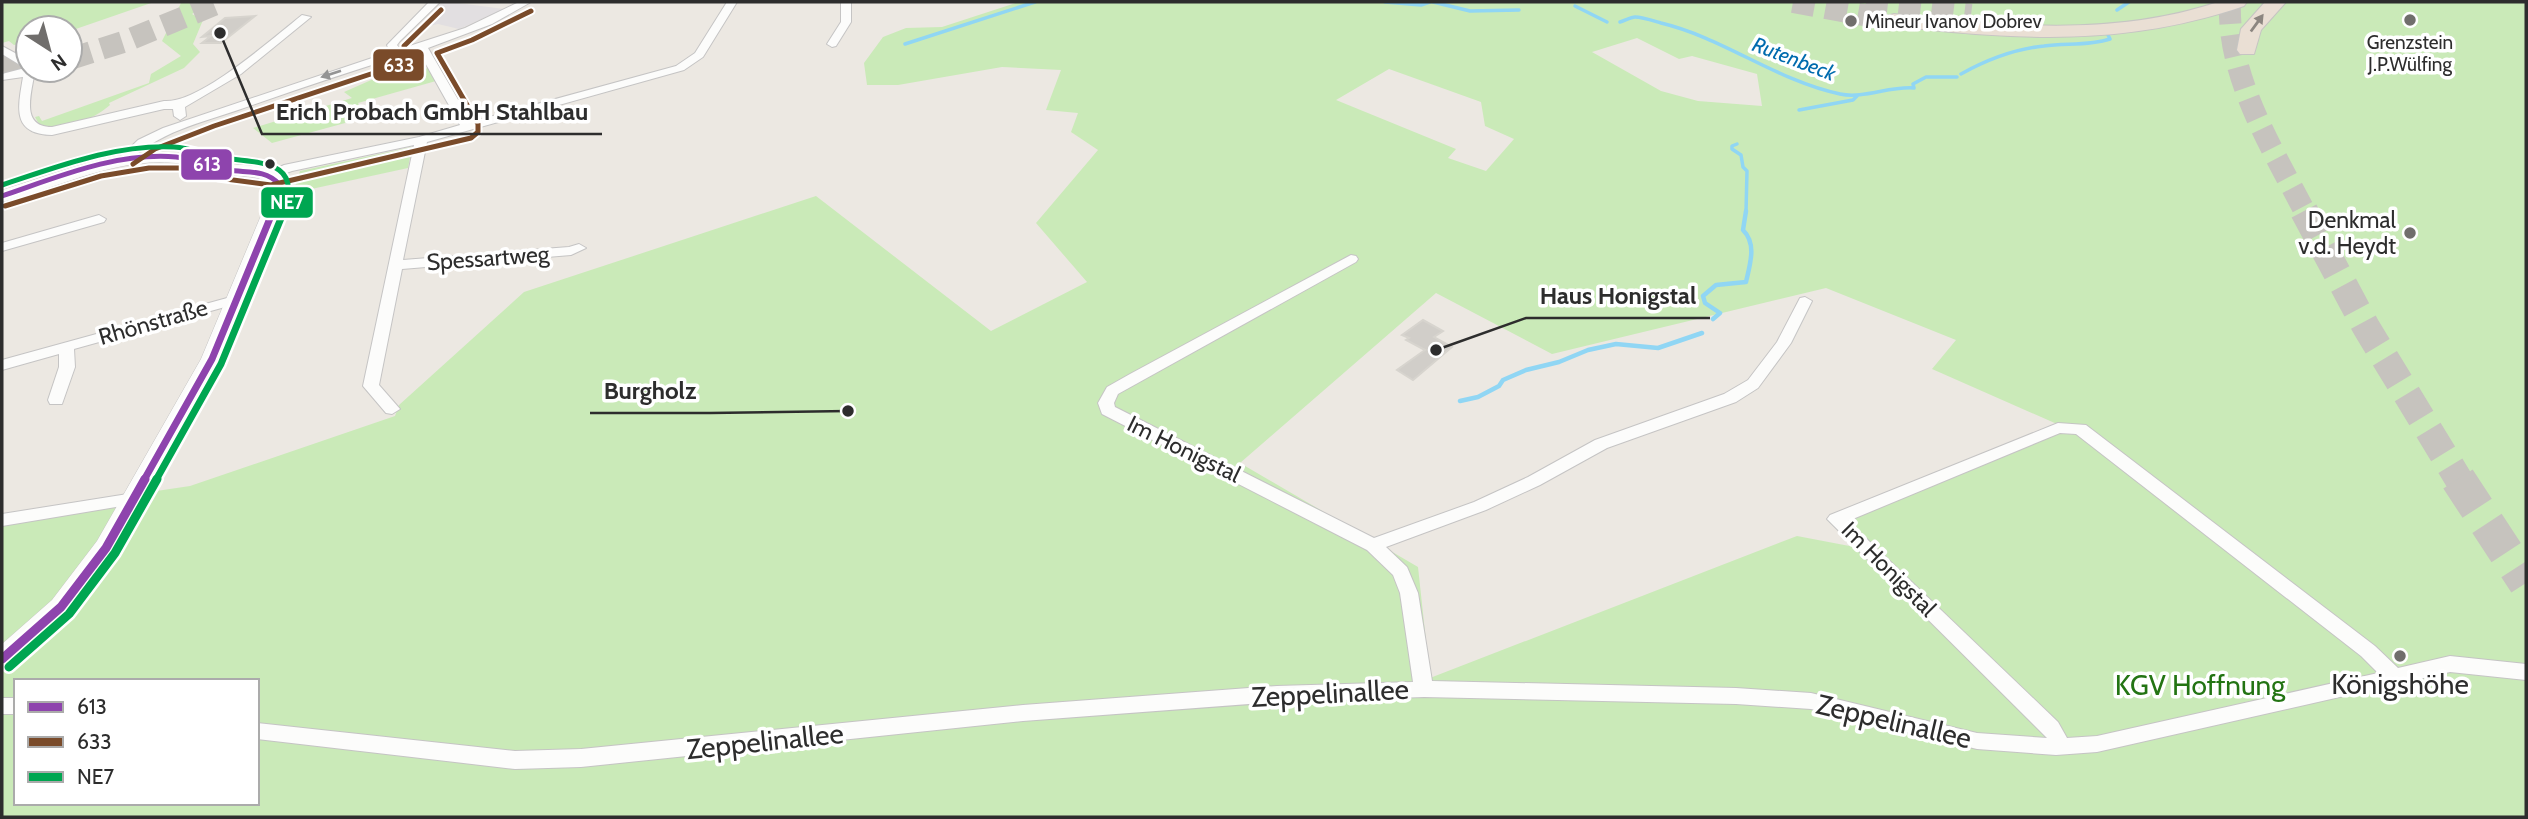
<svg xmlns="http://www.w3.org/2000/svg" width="2528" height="819" viewBox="0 0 2528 819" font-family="Cabin,sans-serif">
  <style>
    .industrial { fill: #e2dfe1 }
    .green { fill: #caeab8; fill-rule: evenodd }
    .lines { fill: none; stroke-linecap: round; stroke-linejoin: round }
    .stream-far1 { stroke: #90d6f4; stroke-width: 3.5 }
    .stream { stroke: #90d6f4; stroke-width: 4.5 }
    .building { fill: #d1cec9; stroke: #d7d4ce; stroke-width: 2 }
    .highway-tunnel-far2 { stroke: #c6c3be; stroke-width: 22; stroke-dasharray: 22 11; stroke-linecap: butt }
    .highway-tunnel-far1 { stroke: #c6c3be; stroke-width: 28; stroke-dasharray: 28 14; stroke-linecap: butt }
    .highway-tunnel { stroke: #c6c3be; stroke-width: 35; stroke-dasharray: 35 18; stroke-linecap: butt }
    .street-casing { stroke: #c5c4c4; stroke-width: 2 }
    .secondary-casing { stroke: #c5c4c4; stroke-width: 1 }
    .highway-casing { stroke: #c6c5c3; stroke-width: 2 }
    .street { fill: #fcfcfb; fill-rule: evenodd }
    .secondary { fill: #fcfcfb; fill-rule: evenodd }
    .highway { fill: #eadfd4; fill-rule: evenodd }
    .bus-1-far2-casing { stroke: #fff; stroke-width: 9 }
    .bus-1-far1-casing { stroke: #fff; stroke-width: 12 }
    .bus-1-casing { stroke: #fff; stroke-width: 14 }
    .bus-2-casing { stroke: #fff; stroke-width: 9 }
    .bus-3-far2-casing { stroke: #fff; stroke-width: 9 }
    .bus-3-far1-casing { stroke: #fff; stroke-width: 12 }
    .bus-3-casing { stroke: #fff; stroke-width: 14 }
    .bus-1-far2 { stroke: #8e44ad; stroke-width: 5 }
    .bus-1-far1 { stroke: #8e44ad; stroke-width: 7 }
    .bus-1 { stroke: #8e44ad; stroke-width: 9 }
    .bus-2 { stroke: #7a4b2a; stroke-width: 5 }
    .bus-3-far2 { stroke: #00a651; stroke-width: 5 }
    .bus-3-far1 { stroke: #00a651; stroke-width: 7 }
    .bus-3 { stroke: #00a651; stroke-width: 9 }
    .oneway { fill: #8c8680 }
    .oneway2 { fill: #949494 }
    .poi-dot { fill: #706e6c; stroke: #fff; stroke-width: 2.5 }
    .bus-dot { fill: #2d2d2d; stroke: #fff; stroke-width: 2.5 }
    .labels { text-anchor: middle; stroke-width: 7; stroke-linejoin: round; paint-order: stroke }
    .far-poi-label { font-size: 19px; fill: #2d2d2d; stroke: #fff; text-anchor: start }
    .far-water-label { font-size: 21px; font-style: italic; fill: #006bae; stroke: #fff }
    .poi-label { font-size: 23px; fill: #2d2d2d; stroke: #fff; text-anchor: end }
    .street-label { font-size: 23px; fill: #2d2d2d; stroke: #fff }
    .near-poi-label { font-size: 28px; fill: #2d2d2d; stroke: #fff }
    .near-park-label { font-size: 28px; fill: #237413; stroke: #fff }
    .near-street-label { font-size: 28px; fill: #2d2d2d; stroke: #fff }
    .leader { fill: none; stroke: #2d2d2d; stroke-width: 2.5 }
    .callout-dot { fill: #2d2d2d; stroke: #fff; stroke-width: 2.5 }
    .callout-label { font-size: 24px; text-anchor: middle; font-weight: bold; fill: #2d2d2d; stroke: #fff; stroke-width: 7; stroke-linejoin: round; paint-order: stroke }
    .line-badge { stroke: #fff; stroke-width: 2.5 }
    .badge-label { font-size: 19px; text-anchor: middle; font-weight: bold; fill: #fff }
  </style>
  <rect width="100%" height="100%" fill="#ece8e2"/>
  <path class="industrial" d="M442,2H450L504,9L459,29L438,24L416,29Z"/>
  <g class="green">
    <path d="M2,2H154L70,31V28H28V42L14,45L9,41L2,43Z"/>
    <path d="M204,2V6L192,14L203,20L193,44L200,52L184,68L109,103L110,105C93,120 64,131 40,126L35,117L39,116L42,121L149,83L151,74L181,56L162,41L181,3Z"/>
    <path d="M1019,2H2526V817H2V514L190,486L395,416L399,405L524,292L816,196L991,331L1087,282L1036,223L1098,150L1071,132L1078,113L1046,110L1061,70L1002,67L898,85H867L864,63L883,37L906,28L942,27ZM1637,38L1679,59L1692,56L1757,74L1762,106L1698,101L1661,91L1592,52ZM1389,69L1481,102L1485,126L1514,139L1486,171L1448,158L1456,149L1336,100ZM1826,288L1956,340L1932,369L2057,424L1830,518L1860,548L1797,536L1430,678L1418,567L1240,463L1436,293L1552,354ZM16,681H257V803H16Z"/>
    <path d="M428,68L436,81L358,103L367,117L272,143L253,128L352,98L344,92L378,77L383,80Z"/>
    <path d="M412,147L408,168L293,193L300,171Z"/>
  </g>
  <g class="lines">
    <g class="stream-far1">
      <path d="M1385,2L1421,5L1430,2"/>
      <path d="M1433,2L1470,11L1519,10"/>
      <path d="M1575,6L1607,22"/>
      <path d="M2117,10L2129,2"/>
      <path d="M1620,22C1624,21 1631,17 1635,17C1643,17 1654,21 1661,23C1724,38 1777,81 1840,94C1864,99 1889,86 1914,88L1913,84L1926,77H1957"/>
      <path d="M905,44L1035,2"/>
      <path d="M1961,74C1988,59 2014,49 2044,46C2066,43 2089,46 2110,39L2108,35"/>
      <path d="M1799,110L1853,100L1857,96"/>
      <path d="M1737,144L1732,146V149L1741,155L1743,167L1747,171L1746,212"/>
    </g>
    <g class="stream">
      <path d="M1713,319L1720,313L1705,303L1703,296L1716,285L1746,282C1750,264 1757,244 1743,230L1746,211"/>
      <path d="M1460,401L1478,397L1499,386L1503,380L1526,370L1559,362L1588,350L1616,344L1658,348L1702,333"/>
    </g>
  </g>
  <g class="building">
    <path d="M255,16L221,43H202L211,36L202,37L225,18Z"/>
    <path d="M1423,320L1443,331L1434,337L1452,347L1413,380L1397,370L1425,350L1406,340L1409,338L1402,335Z"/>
  </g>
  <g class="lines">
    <g class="highway-tunnel-far2">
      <path d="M1793,2L1886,19"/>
      <path d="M1866,2L1971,15"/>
      <path d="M2230,2C2227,77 2272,148 2305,212"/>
      <path d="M70,59L126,41L221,2"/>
      <path d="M2,67L28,60"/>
    </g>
    <path class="highway-tunnel-far1" d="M2304,211L2366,327L2459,480"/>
    <path class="highway-tunnel" d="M2458,479L2526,583"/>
    <g class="street-casing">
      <g id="street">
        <path d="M429,2H440L400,41L397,45L400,49L465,28L519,2H531L492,24L428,48L471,122L676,66L695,53L727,2H737L703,57L684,70L427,142L403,260L569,247L579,244L586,248L571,255L402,269L379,385L400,409L392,414L386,413L363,386L414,145L292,171L270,179L264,175L284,165L419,137L460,125L418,50C359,69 300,88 241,109C201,123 157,132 126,164H118L116,161L138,140L163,128L390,52L387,45Z"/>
        <path d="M841,2H851V22L836,46L832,47L827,44L841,22Z"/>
        <path d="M302,15L311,17L241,74L185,107L186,116L180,120L174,116L173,109H164L52,135C11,134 18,107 23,77L2,80V74L25,68L2,54V46L28,60V70H35C32,92 19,127 52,127L164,101C199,104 273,38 302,15Z"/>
        <path d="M99,215L106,219L104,222L2,251V243Z"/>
        <path d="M1351,255L1356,256L1358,259L1356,262L1118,394L1114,403L1115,407L1374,538L1474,502L1528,477L1595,440L1724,394L1748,380L1777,342L1800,298L1805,297L1812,301L1791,343L1758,388L1736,402L1607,448L1540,485L1486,510L1386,547L1407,567L1418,593L1432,681L1736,688L1811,693L1977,733L2047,738L1827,519L1830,515L2058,423L2086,425L2375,646L2398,668L2450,656L2526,664V680L2450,672L2097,752L2056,755L1977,749L1811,709L1736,704L1424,697L1277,702L1023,721L581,767L515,769L257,739V723L515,751L581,749L1023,705L1277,686L1413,682L1400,593L1393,575L1367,550L1102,414L1098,403L1107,387L1130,374ZM2060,433L2076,434L2361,656L2378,673L2097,736L2067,738L2058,722L1848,521Z"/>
        <path d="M238,295L245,299L243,302L74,349L75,367L62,404H50L48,400L59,367V354L2,370V360Z"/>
        <path d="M134,493L140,495L142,499L140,503L2,526V514Z"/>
        <rect x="2" y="698" width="14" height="16"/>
      </g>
    </g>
    <g class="secondary-casing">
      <path id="secondary" d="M147,152C174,151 197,157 223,163C244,167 271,162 286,180L288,194L223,359L115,555L70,614L42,642L12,667L2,670V644L52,600L97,541L201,359L270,194V184C257,174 239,177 223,174C207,171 192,164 176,163C114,157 60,188 2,202V190L77,166Z"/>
    </g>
    <g class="highway-casing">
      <g id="highway">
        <path d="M2218,2H2247L2244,6C2124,47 2018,40 1894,26L1887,24L1884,20L1887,16L1894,14C2002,26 2114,37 2218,2Z"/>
        <path d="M2265,2H2286L2261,30L2254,54H2240L2237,50L2241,29Z"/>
      </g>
    </g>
    <use href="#street" class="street"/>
    <use href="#secondary" class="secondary"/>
    <use href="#highway" class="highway"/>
    <g class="bus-1-far2-casing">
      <path id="bus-1-far2" d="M2,196C58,177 116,152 176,157C194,159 211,167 228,170C247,173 265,169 279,184V194L272,212"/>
    </g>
    <g class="bus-1-far1-casing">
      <path id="bus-1-far1" d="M144,480L212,359L273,211"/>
    </g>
    <g class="bus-1-casing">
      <path id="bus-1" d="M2,659L61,607L106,548L145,479"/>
    </g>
    <g class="bus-2-casing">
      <g id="bus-2">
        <path d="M133,164L155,149L214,126L401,64L407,56L404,46L441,10"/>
        <path d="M5,206L101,176L149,168H179L218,178L271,185L471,138L478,132V124L437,53L472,40L531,11"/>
      </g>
    </g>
    <g class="bus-3-far2-casing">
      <path id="bus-3-far2" d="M2,185C57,167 115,144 174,147C193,148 212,157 232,159C268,163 302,165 283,212"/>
    </g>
    <g class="bus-3-far1-casing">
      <path id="bus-3-far1" d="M156,480L221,364L284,211"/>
    </g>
    <g class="bus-3-casing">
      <path id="bus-3" d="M9,667L69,614L115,553L157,479"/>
    </g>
    <use href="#bus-1-far2" class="bus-1-far2"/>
    <use href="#bus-1-far1" class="bus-1-far1"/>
    <use href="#bus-1" class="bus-1"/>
    <use href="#bus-2" class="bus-2"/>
    <use href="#bus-3-far2" class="bus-3-far2"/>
    <use href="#bus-3-far1" class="bus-3-far1"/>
    <use href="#bus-3" class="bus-3"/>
  </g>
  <defs><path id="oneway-solid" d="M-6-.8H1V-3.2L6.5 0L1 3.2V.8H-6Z" transform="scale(1.75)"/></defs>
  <use class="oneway" href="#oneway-solid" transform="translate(2257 23) rotate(-54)"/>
  <use class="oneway2" href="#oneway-solid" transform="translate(331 74) rotate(162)"/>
  <g class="poi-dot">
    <circle cx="2410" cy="20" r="7"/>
    <circle cx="1851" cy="21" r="7"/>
    <circle cx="2410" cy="233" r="7"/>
    <circle cx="2400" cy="656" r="7"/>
  </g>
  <circle class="bus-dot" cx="270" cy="164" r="6"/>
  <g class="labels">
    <g class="far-poi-label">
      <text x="1865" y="28">Mineur Ivanov Dobrev</text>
      <text x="2410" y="49" text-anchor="middle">Grenzstein<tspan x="2410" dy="22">J.P.Wülfing</tspan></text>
    </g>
    <g class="far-water-label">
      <text transform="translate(1794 59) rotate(21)" y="7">Rutenbeck</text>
    </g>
    <g class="poi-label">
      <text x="2396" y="228">Denkmal<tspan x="2396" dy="26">v.d. Heydt</tspan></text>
    </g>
    <g class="street-label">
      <text transform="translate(488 258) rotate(-4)" y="8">Spessartweg</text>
      <text transform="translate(153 322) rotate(-16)" y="8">Rhönstraße</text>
      <text transform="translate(1184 449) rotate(26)" y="8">Im Honigstal</text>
      <text transform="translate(1889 569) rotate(45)" y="8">Im Honigstal</text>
    </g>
    <g class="near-poi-label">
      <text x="2400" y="694">Königshöhe</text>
    </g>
    <g class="near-park-label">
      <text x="2200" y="695">KGV Hoffnung</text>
    </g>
    <g class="near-street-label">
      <text transform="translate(1330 693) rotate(-3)" y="10">Zeppelinallee</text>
      <text transform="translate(1894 721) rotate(13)" y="10">Zeppelinallee</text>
      <text transform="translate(765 741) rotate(-6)" y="10">Zeppelinallee</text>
    </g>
  </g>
  <path class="leader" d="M220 33L262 134H602M1436 350L1526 318H1710M848 411L710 413H590"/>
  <g class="callout-dot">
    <circle cx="220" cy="33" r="7"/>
    <circle cx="1436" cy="350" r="7"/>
    <circle cx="848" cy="411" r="7"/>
  </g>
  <g class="callout-label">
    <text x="432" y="120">Erich Probach GmbH Stahlbau</text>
    <text x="1618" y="304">Haus Honigstal</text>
    <text x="650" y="399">Burgholz</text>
  </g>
  <g class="line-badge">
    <rect x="372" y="48" width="53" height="34" rx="7" fill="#7a4b2a"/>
    <rect x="180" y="148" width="53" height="33" rx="7" fill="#8e44ad"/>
    <rect x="260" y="186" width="54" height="33" rx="7" fill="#00a651"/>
  </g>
  <g class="badge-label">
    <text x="399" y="72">633</text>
    <text x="207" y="171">613</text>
    <text x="287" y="209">NE7</text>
  </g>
  <rect width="2528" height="819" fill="none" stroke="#2d2d2d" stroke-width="7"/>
  <rect x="14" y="679" width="245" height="126" fill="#ffffff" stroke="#ababab" stroke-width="2"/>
  <rect x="28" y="702" width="35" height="10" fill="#8e44ad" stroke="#ababab" stroke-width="2"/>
  <text x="77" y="714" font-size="21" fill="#2d2d2d">613</text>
  <rect x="28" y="737" width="35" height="10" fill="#7a4b2a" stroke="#ababab" stroke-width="2"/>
  <text x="77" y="749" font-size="21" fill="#2d2d2d">633</text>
  <rect x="28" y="772" width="35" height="10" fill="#00a651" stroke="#ababab" stroke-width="2"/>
  <text x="77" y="784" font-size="21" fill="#2d2d2d">NE7</text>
  <g transform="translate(49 49) rotate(144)"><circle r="33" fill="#ffffff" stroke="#ababab" stroke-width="2"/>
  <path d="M0-5L12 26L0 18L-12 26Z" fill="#706e6c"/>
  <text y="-10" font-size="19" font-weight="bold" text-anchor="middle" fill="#2d2d2d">N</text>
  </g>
</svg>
